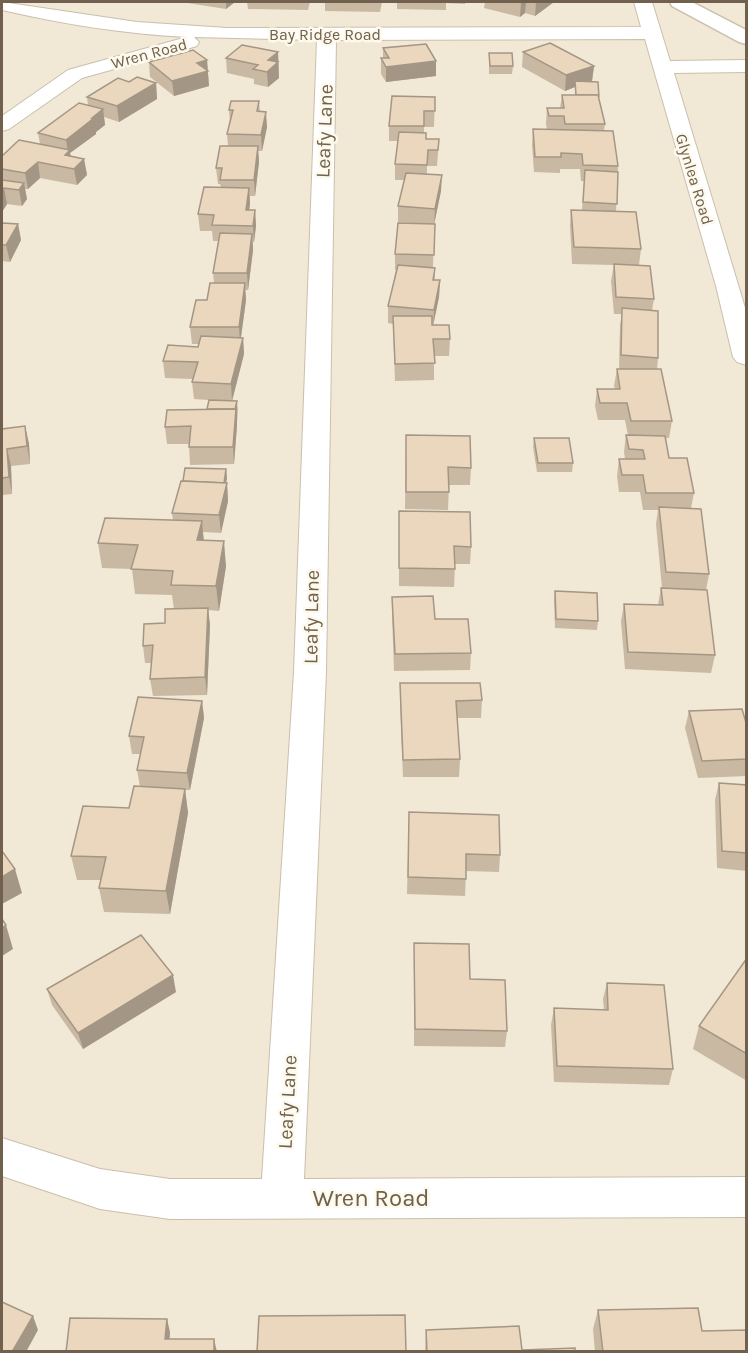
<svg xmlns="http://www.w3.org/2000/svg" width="748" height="1353" viewBox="0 0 748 1353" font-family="Karla,sans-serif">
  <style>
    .residential { fill: #f1e8d5 }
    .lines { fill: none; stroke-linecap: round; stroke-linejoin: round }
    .minor-casing { stroke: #cabfad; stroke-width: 2 }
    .tertiary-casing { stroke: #cabfad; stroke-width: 3 }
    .minor { fill: #fff; fill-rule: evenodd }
    .tertiary { fill: #fff; fill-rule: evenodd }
    .wall { fill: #c9b9a3 }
    .shaded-wall { fill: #a49685 }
    .building { fill: #ead7be; stroke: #a49685; stroke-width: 1.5 }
    .labels { text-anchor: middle; stroke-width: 5; stroke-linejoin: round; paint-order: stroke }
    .far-street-label { font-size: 16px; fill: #70604d; stroke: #fdf9ec }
    .street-label { font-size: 20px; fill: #70604d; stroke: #fdf9ec }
    .near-street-label { font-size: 24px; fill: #70604d; stroke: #fdf9ec }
  </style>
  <rect width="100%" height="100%" fill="#faf5e6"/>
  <rect class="residential" x="2" y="2" width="744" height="1349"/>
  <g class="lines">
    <g class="minor-casing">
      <path id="minor" d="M2,2L137,22L227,28L641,27L634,2H652L670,61L746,60V72L674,73L746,311V365L737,362L733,357L716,286L645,39L336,40L326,672L304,1179L746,1177V1217L170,1219L100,1209L2,1176V1138L100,1169L170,1179H262L294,672L317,40L194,37L199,42L197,46L82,78L9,129L2,131V116L68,70L187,37C125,34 63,24 2,10Z"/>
    </g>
    <g class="tertiary-casing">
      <path id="tertiary" d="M670,2H692L746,30V44L739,42L672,6Z"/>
    </g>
    <use href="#minor" class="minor"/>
    <use href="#tertiary" class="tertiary"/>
  </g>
  <g class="wall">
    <path d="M181,2H235L226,9Z"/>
    <path d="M247,2H310L308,10L248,9Z"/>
    <path d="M325,2H382L380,12L325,11Z"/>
    <path d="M397,2H465V4L446,3V10L397,9Z"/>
    <path d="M485,2H554L535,16L525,13L520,17L484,8Z"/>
    <path d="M383,48L436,61V76L386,82L381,74V58H383Z"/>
    <path d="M278,52L279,78L268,87L254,84V79L227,73L226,58Z"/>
    <path d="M523,52L594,66L592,81H591L599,97V99L605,124L604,131L618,166L616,211L641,249L639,265L654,299L652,310L658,358L657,369L672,421L669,438H666L669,458L694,493L691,508L709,574L706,590L715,655L711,673L625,669L621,621L624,604L658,605L661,588H662L656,524L658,510H643L640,492H619L617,476L619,459H625L624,452L626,435H628L625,420H598L595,406L597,389H615L614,386L617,369H619L620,325L622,314H614L611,281L614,265L572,264L570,226L571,210H582L584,181H581L580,169H560V173L534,172L532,145L533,129L547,130L546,123L547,108H560L562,95H575V87L565,91L522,67Z"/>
    <path d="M489,53L513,66L512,74H489Z"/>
    <path d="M207,60L209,86L174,96L150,77L149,62Z"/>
    <path d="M129,82L156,83L157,99L119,122L104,117L105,125L96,132V134L70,153L71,156L84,159L87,175L77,185L40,178L28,189H25L27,199L22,206L7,204L2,212V156L40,144L38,133L88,105L87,97Z"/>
    <path d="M435,97L434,127H424V133L426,139H439L437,166H427V174L441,191L434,224L433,268H435V280H440L439,297L433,325L450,339L449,356H434V380L395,381L393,324L388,323V306L396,270H395V254L414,223L398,222V206L404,180H395V164L398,141H389V126Z"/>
    <path d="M259,101L260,112L267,127L262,151H258L259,162L255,196H250V204L249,210H255L256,226L254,242H253V250L248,290H245L246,300L241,337L243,338L244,354L232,401H237L238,410L234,464L190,465L189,444H167L165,427L207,409L222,401L194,399L192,382L193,379L165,378L163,361L198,347L199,344H192L190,327L207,300L214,283L213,273L218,241H213L212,231H200L198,214L221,187L220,184H218L216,168L228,146L227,134L230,123L229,110Z"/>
    <path d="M2,223L18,224L21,240L10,262L2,261Z"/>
    <path d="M25,426L29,444L30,464L11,466L12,494L2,495V429Z"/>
    <path d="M406,435L471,468L470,485H449L448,510L405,509Z"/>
    <path d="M534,438L573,463L572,472H537L533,447Z"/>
    <path d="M226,469L227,478L226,483H227L228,501L221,533L203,532L204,541L226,566L219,611L208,610L210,625L207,695L153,696L150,679L152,663H145L143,646L165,623L174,609L172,595L135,594L132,569L102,568L98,543L173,520L172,513L183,481Z"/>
    <path d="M399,511L471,547L470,564H455L454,587L399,586Z"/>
    <path d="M555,591L598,621L597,630L555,628L554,600Z"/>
    <path d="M392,597L435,619L471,653L470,670L394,671L392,614Z"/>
    <path d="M400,683L482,700L481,718H457L460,759L459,777H403L400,701Z"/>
    <path d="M202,701L204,718L190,790H185L188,813L170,914L104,912L99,888L101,880H77L71,856L129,808L140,787L137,770L141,754H132L129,736Z"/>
    <path d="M689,711L747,726V776L698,778L685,728Z"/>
    <path d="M719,783L747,785V871L717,868L715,800Z"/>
    <path d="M409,812L500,855L499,872L466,871L465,896L407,894Z"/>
    <path d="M414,943L470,979L507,1031L505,1047L414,1046Z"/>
    <path d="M747,958V1081L693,1049L699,1026Z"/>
    <path d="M607,983L673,1069L669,1085L554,1082L551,1025L554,1008L604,1010L603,999Z"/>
    <path d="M47,989L176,992L83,1049L52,1005Z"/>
    <path d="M598,1310L747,1352H595L593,1329Z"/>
    <path d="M426,1330L522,1350L575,1352H425Z"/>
  </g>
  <g class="shaded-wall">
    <path d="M226,2H235L226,9Z"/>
    <path d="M522,2H526L525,13L520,17L521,3Z"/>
    <path d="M536,2H554L535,16Z"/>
    <path d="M278,52L279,78L268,87L267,72L268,60Z"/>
    <path d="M207,60L209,86L174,96L172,81L197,63Z"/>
    <path d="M436,61V76L386,82V67Z"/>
    <path d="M594,66L592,81L575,87V81V87L565,91L566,75Z"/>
    <path d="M156,83L157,99L119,122L117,106Z"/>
    <path d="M103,109L105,125L96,132V134L70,153L72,166L65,155L68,152L66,140Z"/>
    <path d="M266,112L267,127L262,151L261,135Z"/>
    <path d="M258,146L259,162L255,196L254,180Z"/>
    <path d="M84,159L87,175L77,185L74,169Z"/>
    <path d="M38,162L40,178L28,189L25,173Z"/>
    <path d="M442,175L441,191L434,225L435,209Z"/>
    <path d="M24,183L27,199L22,206L19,190Z"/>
    <path d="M4,188L7,204L2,212V192Z"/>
    <path d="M249,188L250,204L247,226L246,210Z"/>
    <path d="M255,210L256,226L254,242L253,226Z"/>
    <path d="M18,224L21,240L10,262L6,245Z"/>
    <path d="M252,234L253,250L248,290L247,273Z"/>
    <path d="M440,280L439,297L433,326L434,310Z"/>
    <path d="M245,283L246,300L240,344L239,327Z"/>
    <path d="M243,338L244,354L232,401L231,384Z"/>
    <path d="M237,401V426L234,464L233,447L234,416Z"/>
    <path d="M25,426L29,444L30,464L27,446Z"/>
    <path d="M7,449L11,466L12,494L9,477Z"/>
    <path d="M226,469L227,478L224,493L227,483L228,501L221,533L219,515Z"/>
    <path d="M202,521L204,545L197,540Z"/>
    <path d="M224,541L226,566L219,611L216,586Z"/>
    <path d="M208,608L210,625L207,695L205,677Z"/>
    <path d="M202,701L204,718L190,790L187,773Z"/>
    <path d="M185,789L188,813L170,914L166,891Z"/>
    <path d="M15,869L22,893L2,904V877Z"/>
    <path d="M6,925L13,949L2,956V928Z"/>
    <path d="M173,975L176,992L83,1049L78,1033Z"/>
    <path d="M33,1316L38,1330L26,1352H12Z"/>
    <path d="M167,1319L170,1332L169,1352L165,1339Z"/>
    <path d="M214,1339L217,1352H214Z"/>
  </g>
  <g class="building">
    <path d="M550,43L594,66L566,75L523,52Z"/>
    <path d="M426,44L436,61L386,67L381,58H389L383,48Z"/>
    <path d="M242,45L278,52L268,60L278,62L267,72L253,69L258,65L226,58Z"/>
    <path d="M193,50L207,60L197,63L208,71L172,81L149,62Z"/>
    <path d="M489,53H512L513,66H490Z"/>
    <path d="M137,77L156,83L117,106L87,97L118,78L129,82Z"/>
    <path d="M575,81L598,82L599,97L598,95H576Z"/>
    <path d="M562,95H598L605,124H565L564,116H549L547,108H564Z"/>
    <path d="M392,96L435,97V111H424V126H389Z"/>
    <path d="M231,101H259L257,111L266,112L261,135L227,134L233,110H229Z"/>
    <path d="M79,103L103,109L92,118H94L66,140L38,133Z"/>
    <path d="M533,129L613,131L618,166L583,165L582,154L561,153V157H535Z"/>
    <path d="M399,132L426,133V139H439L438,150H428L427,165L395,164Z"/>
    <path d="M19,140L70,150L65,155L84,159L74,169L38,162L25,173L2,169V156Z"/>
    <path d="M220,146H258L254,180H220L222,168H216Z"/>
    <path d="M585,170L618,172L617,204L583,202Z"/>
    <path d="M406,173L442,175L435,209L398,206Z"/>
    <path d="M2,180L24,183L19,190L4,188L2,192Z"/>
    <path d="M204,187L249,188L246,210H255L253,226L212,225L214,215L198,214Z"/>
    <path d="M571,210L636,212L641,249L574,247Z"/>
    <path d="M2,223L18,224L6,245H2Z"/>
    <path d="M398,223L435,224L434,255L395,254Z"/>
    <path d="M220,233L252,234L247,273H213Z"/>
    <path d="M614,264L650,266L654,299L616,297Z"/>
    <path d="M398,265L435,268L433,280H440L434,310L388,306Z"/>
    <path d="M210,283H245L239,327H190L196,300H207Z"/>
    <path d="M622,308L658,311V358L621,355Z"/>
    <path d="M393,316H432V325H449L450,339H433L435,363L395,364Z"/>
    <path d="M201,336L243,338L231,384L192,382L198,362L163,361L168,345L198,347Z"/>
    <path d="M617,369H661L672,421H631L627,403H600L597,389H620Z"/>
    <path d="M209,400L237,401L235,409H207Z"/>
    <path d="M236,409L233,447H189L191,426L165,427L167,410Z"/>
    <path d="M25,426L27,446L7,449L9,477L2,478V429Z"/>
    <path d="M406,435L470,436L471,468L448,467L449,492H406Z"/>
    <path d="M626,435L665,436L669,458H687L694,493H646L643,475H622L619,459H645L643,450L629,449Z"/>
    <path d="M534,438H569L573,463H538Z"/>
    <path d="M185,468L226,469L224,483L183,481Z"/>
    <path d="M181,481L227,483L219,515L172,513Z"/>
    <path d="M659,507L701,509L709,574L666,572Z"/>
    <path d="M399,511L470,512L471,547L454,546L455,569L399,568Z"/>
    <path d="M105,518L202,521L197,540L224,541L216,586L171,585L173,571L131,569L138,545L98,543Z"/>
    <path d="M661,588L707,590L715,655L628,652L624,604L663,605Z"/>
    <path d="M555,591L597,593L598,621L556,619Z"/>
    <path d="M433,596L435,619H468L471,653L395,654L392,597Z"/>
    <path d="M208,608L205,677L150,679L153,645L143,646L144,624L165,623V609Z"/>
    <path d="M400,683H480L482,700L456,701L460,759L403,760Z"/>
    <path d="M138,697L202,701L187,773L137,770L144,737L129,736Z"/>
    <path d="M742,709L747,726V759L702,761L689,711Z"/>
    <path d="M719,783L747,785V853L722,851Z"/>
    <path d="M134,786L185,789L166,891L99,888L106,857L71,856L83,806L129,808Z"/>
    <path d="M409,812L499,815L500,855L466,854V879L408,877Z"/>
    <path d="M2,851L15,869L2,877Z"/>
    <path d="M2,919L6,925L2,928Z"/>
    <path d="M141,935L173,975L78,1033L47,989Z"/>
    <path d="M414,943L469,944L470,979L505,980L507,1031L415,1029Z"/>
    <path d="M747,958V1054L699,1026Z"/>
    <path d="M607,983L664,985L673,1069L557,1066L554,1008L608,1010Z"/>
    <path d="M2,1302L33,1316L12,1352H2Z"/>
    <path d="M698,1308L702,1331L747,1330V1352H603L598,1310Z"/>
    <path d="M405,1315L406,1352H257L259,1316Z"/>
    <path d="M70,1318L167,1319L165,1339H214V1352H66Z"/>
    <path d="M519,1326L522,1350L575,1348V1352H427L426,1330Z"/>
  </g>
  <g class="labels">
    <g class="far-street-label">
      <text x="325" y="40">Bay Ridge Road</text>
      <text transform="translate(149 53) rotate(-15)" y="6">Wren Road</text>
      <text transform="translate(695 179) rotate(73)" y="6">Glynlea Road</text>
    </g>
    <g class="street-label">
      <text transform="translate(324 131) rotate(-88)" y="7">Leafy Lane</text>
      <text transform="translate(311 617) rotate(-89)" y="7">Leafy Lane</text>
      <text transform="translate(287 1102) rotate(-87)" y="7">Leafy Lane</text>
    </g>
    <g class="near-street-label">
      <text x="371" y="1206">Wren Road</text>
    </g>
  </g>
  <rect width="748" height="1353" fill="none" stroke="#70604d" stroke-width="6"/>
</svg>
